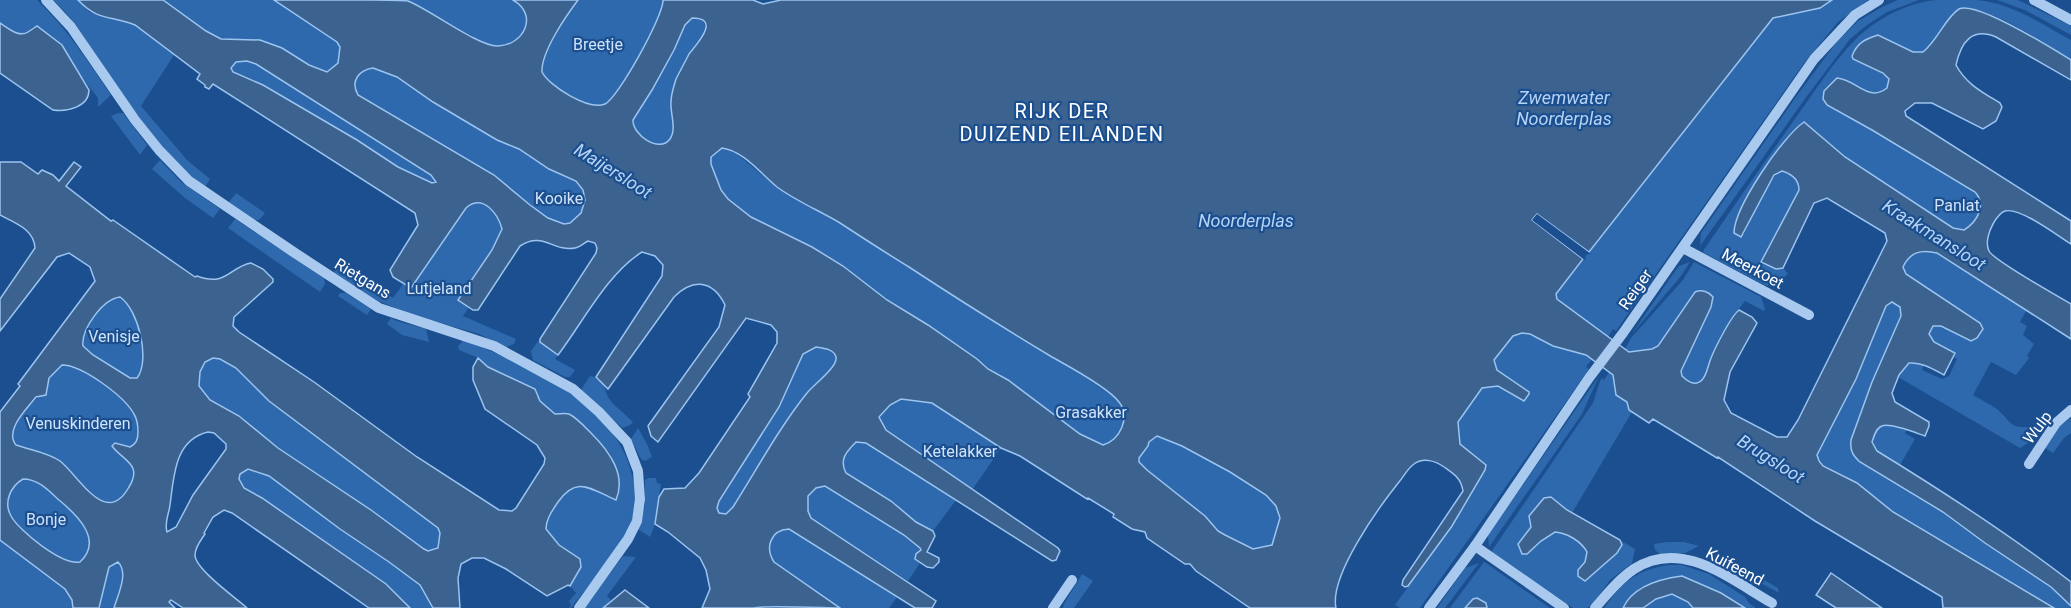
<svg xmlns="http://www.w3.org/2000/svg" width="2071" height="608" viewBox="0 0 2071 608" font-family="Roboto,sans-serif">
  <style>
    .green { fill: #2e69ad }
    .water { fill: #3c6290; stroke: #9cc4f0; stroke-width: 1.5; fill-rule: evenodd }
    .pier { fill: #1b4f8f }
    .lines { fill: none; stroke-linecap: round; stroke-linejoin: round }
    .minor { stroke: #a9c9ee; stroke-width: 10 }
    .labels { text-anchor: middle; stroke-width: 4.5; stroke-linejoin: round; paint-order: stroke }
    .park-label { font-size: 16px; fill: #cfe3fa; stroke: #1b4f8f }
    .street-label { font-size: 16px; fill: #fff; stroke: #1b4f8f }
    .water-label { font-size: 18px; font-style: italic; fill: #b5d3f5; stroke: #1b4f8f }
    .quarter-label { font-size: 20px; letter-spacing: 1.5px; fill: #fff; stroke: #1b4f8f }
  </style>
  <rect width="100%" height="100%" fill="#1b4f8f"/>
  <g class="green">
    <path d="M0,0H37C68,30 87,60 111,95L98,107V98L80,75L60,43L40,28L33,27L26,34C15,34 9,29 0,23Z"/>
    <path d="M53,0H78L89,12L135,25L174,55L141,106L187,160L210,179L205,187C158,152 129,102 96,55C83,36 71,15 53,0Z"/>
    <path d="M163,0H274L337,41L340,47L338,63L327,72L309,65L282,48L260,40L221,39L206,31Z"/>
    <path d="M406,0H513C541,17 520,53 493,46C483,43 473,36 463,31C444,21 425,10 406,0Z"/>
    <path d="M578,0H663C664,15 618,98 605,104C589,111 549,86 542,72C541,52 566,16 578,0Z"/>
    <path d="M1832,0H1868L1838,22L1804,63L1616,331L1613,329L1608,337L1557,299L1556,294L1773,18L1820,8Z"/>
    <path d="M1898,0H1919L1887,12L1867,25L1850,39L1807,96L1700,246L1701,233L1798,94L1836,43L1858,21L1882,7Z"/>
    <path d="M1936,0C1949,0 1964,0 1977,0C2011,3 2042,24 2071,40V60C2038,40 2005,15 1966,7L1952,16L1934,43L1923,52H1913L1878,35L1854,59L1883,73L1889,79L1887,88C1871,100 1857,87 1842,78L1827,105L1872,130L1970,189L1981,199C1981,212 1975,222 1964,230L1953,228L1845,157L1804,122C1779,139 1743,198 1734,226L1744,234C1753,216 1764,180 1782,171C1792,174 1799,179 1799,190L1761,262L1776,269L1783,268L1788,274L1778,282L1767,286L1704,253L1703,251C1734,206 1765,161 1797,116C1815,91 1833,62 1855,40C1876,19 1906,3 1936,0Z"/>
    <path d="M1997,0H2018L2071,26V35L2025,10Z"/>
    <path d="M692,18C701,18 706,21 705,31C696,52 678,69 672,92C669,105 677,128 670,139C659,154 632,134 633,120L685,25Z"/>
    <path d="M240,61H247L256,64L431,175L436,182L432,183L398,167L357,140L263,85L243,76L235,74L231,68L236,62Z"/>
    <path d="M373,68L397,77L497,140L519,149L549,169L576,181L582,190L585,200L581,213L570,223L564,224L548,218L530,205L494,175L358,95C350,81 360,70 373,68Z"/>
    <path d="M118,113H123L147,145L140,155L111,116Z"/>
    <path d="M722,148L737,154L778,188L879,247L996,323L1064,363L1117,399L1125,411C1126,424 1117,439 1105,445L1091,440L1080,434L1001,375C985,368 973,356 959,347C935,331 910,316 886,299C871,288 857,276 842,265C807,241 757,228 728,199C717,188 711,171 711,157Z"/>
    <path d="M160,160L180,181L220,209L213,218L185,198L152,169Z"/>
    <path d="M236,193L265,213L259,220H255L229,202Z"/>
    <path d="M475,203C490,204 498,215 502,229L492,250L459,300L469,307L463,316L516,339L514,344L506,347L479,334L416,316L378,301L334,273L338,262L393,298L404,283L411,287L466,208Z"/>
    <path d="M235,219L324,278L325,284L320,292L228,228Z"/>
    <path d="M1918,251H1927L1937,253L2026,311L2020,322L2027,326L2023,335L2034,344L2027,356L2029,358L2016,375L1991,362L1973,395C1981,400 1990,404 1998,410C2005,415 2009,426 2020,427C2029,428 2036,423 2044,427L2036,438L2020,448L1898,377C1905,365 1910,360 1924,365L1922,370L1942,379L1949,376L1957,359L1953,357L1955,353L1934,342L1929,334L1933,326L1937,325L1980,323L1906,274L1903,267L1907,258Z"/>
    <path d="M1690,262L1681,276L1631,335L1671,277L1679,266Z"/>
    <path d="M1694,262L1761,297L1765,309L1764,311L1745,301C1741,307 1737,310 1733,315C1728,322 1714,349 1711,358C1708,365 1708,375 1702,380C1694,388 1682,380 1681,371L1711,307L1694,294L1658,346L1652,349L1629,352L1625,349L1631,338L1683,280Z"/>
    <path d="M340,293H346L371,309L367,315L338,296Z"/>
    <path d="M120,297C138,309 151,360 137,378H130L93,355L83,346C81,328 102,300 120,297Z"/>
    <path d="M1892,302L1900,307L1901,316L1864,403L1851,440V452L1860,462L1943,512L1985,543L2051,587L2068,602L2071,608H2054L1893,512L1857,483L1823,466L1819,461L1817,455L1856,379L1886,306Z"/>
    <path d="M391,318L397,321L426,329L429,342L402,335L387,324Z"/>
    <path d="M1522,333C1534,335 1543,342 1554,346C1566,351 1581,351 1592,359L1586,367L1589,369L1420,608H1400L1395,605L1452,526L1485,470L1486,465L1460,444L1458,422L1482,388L1498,386L1524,401L1529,392L1497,370L1494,360L1513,336Z"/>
    <path d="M464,340C528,366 624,407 634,485C636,497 636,510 631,521C619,551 591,582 571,608H569L571,605L569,601L576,593L570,586L581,567L580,559L559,545L546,529C546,519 552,511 558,502C577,475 590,489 616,499L619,481L611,455L584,425L568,414H555L540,401L534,389L488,367L478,358L459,350L458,346Z"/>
    <path d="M539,340L558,355L555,359L575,370L570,377H565L533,360L531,351Z"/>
    <path d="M816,347C824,348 831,349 836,357C834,372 816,381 807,393C779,428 757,469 733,507L726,514L719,513L717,508L719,501L779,407L803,354Z"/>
    <path d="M213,358L219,359L236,368L269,401L438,528L440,533L438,548L428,551L424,549L371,510L278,448L239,416L210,400L199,386L200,372L205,362Z"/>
    <path d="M62,365C82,365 124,396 134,414C137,419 138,426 138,432C138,440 136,444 130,447L115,443L113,447C119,452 127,457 131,464C141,480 124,501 108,504C86,493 74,470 53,457C42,451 28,449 16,445C3,430 33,397 47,393L49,378Z"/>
    <path d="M1609,372L1613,375L1616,395L1627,402L1629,410L1632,412L1572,513L1567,510L1531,527L1530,551L1541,541L1555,532C1565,532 1584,541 1587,552C1588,554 1585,575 1585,581L1622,545L1620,540L1635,549L1632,563L1610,580L1592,605L1587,608H1573L1491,552L1593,403L1600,381L1602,378L1604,380Z"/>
    <path d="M590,376C604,378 604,388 608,397C612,404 626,415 633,422L630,425L623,428L583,393L581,390Z"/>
    <path d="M1599,376L1582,414L1489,547L1488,535Z"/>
    <path d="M901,399L932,403L1001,448L972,490L886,430L879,418L890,405Z"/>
    <path d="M2071,418V433L2064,438L2053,453L2045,448L2060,426Z"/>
    <path d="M1889,425L1907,430L1905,433L1915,439L1900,465C1888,458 1868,452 1874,435C1877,428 1881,426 1889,425Z"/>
    <path d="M638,428L647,444L652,457L645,461L641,459L631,439Z"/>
    <path d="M1157,436L1182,446L1230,472L1266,495L1276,506L1280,518L1272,545L1253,549L1225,535L1218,531L1205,516L1147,470C1145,469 1140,464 1140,462C1137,453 1151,439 1157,436Z"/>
    <path d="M856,442L865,443L956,500L933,531L916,522L891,501L846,473C839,460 846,452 856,442Z"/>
    <path d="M248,469L269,476L340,529L389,562L420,585L433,608H410L386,584L262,498L244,488L239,479L240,474Z"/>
    <path d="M649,478H656L657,483L661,484L655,524L650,537L638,529L645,506V480Z"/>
    <path d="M23,479C38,479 48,490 59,500C76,514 104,540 80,562C63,565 19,531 11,516C3,502 11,486 23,479Z"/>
    <path d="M825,486L904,535L920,548L921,550L915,559L920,563L908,581L811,518L808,511V496L816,488Z"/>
    <path d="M789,529L793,531L897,597L889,608H840L774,562C765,547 770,530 789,529Z"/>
    <path d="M0,540L65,589L72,600L73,608H0Z"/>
    <path d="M1667,542H1684L1699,546L1685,553L1660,554L1655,550L1654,544Z"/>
    <path d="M623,556L636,557L607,596L611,600L603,608H584Z"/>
    <path d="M118,562C128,574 118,594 114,608H99L109,567Z"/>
    <path d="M1484,562L1486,563L1550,608H1487V606L1473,599L1465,608H1450Z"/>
    <path d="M1479,563L1445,608H1437L1465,568Z"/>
    <path d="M1669,565H1682L1709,574L1745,597L1749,603L1756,608H1745L1721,593L1682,576L1654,582L1624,605L1623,608H1604C1623,582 1636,570 1669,565Z"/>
    <path d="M1738,565L1778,588L1779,593L1761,583L1751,585L1733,575Z"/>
    <path d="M1082,574L1093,581L1074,608H1063L1064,604Z"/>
    <path d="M1672,594L1688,603L1693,608H1643L1656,599Z"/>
  </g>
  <g class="water">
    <path d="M78,0H163L206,31L221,39L260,40L282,48L309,65L327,72L338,63L340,47L337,42L274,0C307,0 339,0 371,0C382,0 398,0 408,1C429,9 479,47 498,46C524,45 539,15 513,0H578C566,16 541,52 542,72C549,86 589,111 605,104C618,98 664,15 663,0H753L763,4L781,0H1832L1820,8L1773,18L1589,252L1537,214L1532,220L1583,259L1556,294L1557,299L1629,352L1652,349L1658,346L1695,292C1702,289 1709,292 1713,297L1711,307L1681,371L1682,376C1687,381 1695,387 1702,380C1707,375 1708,365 1711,358C1715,348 1731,316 1739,310L1752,317L1757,323L1730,372L1724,400L1731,413L1777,437H1787L1798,420L1887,241L1885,233L1827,198L1814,203L1783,268L1776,269L1761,262L1799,190C1799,179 1792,174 1782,171L1774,175L1741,237L1734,233C1734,208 1782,137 1804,122L1845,157L1953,228L1964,230C1977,222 1987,205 1975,192L1872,130L1827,105L1823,99L1824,91L1837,78C1856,79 1868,103 1887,88L1889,79L1883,73L1853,59L1852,56C1857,43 1865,39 1878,35L1913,52H1923C1938,40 1945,18 1959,9C1976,0 2053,49 2071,60V80L1996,37C1972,27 1961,42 1956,65C1966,84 1982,92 2000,103L2002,107L1996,121L1983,129L1932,103H1915L1905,111L1906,116L2071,221V244C2058,236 2020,207 2005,211C1999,213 1996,219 1993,224C1989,231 1985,243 1989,251C1994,261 2058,296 2071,304V339L1937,253C1921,249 1910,252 1903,267L1906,274L1980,323L1983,329L1977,338L1971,341L1941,326H1933L1929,334L1934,342L1955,353L1944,375C1933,369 1922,362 1909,363L1899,375L1892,393L1895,402L1929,422V426L1925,436C1916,433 1890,422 1882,426C1876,428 1874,436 1872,442L1877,451C1944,492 2009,534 2071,582V606L2051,587L1985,543L1943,512L1860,462C1852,455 1850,450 1851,440L1872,382L1901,316L1900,307L1892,302L1886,306L1856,379L1817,455L1819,461L1823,466L1857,483L1893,512L2054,608H1943L1942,597L1815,521L1718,457L1717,458L1653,419L1649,423L1629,410L1627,402L1616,395L1613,375L1586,355L1553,346L1530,334L1522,333L1513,336L1494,360L1497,370L1529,392V394L1524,401L1498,386L1482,388L1458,422L1460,444L1486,465L1485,470L1452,526L1408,586L1405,587L1402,585L1403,580L1463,491C1461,478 1454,474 1444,467C1436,461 1423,457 1414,464C1408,468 1404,476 1399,482C1379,507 1329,576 1336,608H1250L1196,571L1190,564H1185L1147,538L1145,532L1132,529L1113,517L1114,514L1088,498L1087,499L1020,456L1001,448L932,403L901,399L890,405L879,417L886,430L1058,548L1060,551L1056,560L1052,561L866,443L856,442C846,452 839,460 846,473L891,501L916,522L933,531L935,536L927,552L939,558V562L933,568L927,567L915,559L916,554L921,550L920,548L904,535L825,486L816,488L808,496V511L811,518L936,601L932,608H915L789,529C770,530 765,548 774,562L840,608C827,608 760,605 754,608H702L710,589L706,570L700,558L668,532L655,524L659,497L664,489L685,488L699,473L750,397L748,394L777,343V332L771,325L746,318L658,442L651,436L648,426L719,327L725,305C713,280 693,278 674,297L608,389L596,377L662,276L663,265L655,256L642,252C607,274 583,322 558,355L540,342V339L596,253L597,248L595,243L588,241C584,243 580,247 575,248C553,252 543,231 520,246L478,310H473L458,300L492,250L502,229C498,214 483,193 466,208L411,288L393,277L390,270L418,225L415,213L213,84L209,89L205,87V85L197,79L200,74L135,25C110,15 99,22 78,0ZM692,18C722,18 696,45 689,54C685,62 680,71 676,79C674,86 671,94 671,102C670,113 677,129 670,139C659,154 632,134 633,120L652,90L674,50L685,25ZM247,61L256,64L431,175L436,182L432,183L398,167L357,140L263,85L233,72L231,68L236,62ZM373,68L397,77L433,102L497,140L519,149L549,169L576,181L583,190L585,200L581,213L570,223L564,224L548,218L530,205L494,175L358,95C350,81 359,70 373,68ZM722,148C744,151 761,174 777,187C796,201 820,211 840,223C863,238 886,253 909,267C956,298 1004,328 1052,357C1068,366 1109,388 1119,402C1131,417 1120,440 1103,445L1080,434L1008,380L988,369L977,359L928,325L887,300L843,266L812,247L751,217L728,199L721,190L711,164V157ZM816,347C823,348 834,349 836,357C838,367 813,385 807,393C779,428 757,469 733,507L726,514L719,513L717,508L719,501L779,407L803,354ZM1157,436L1182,446L1230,472L1266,495L1276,506L1280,518L1272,545L1253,549L1225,535L1218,531L1205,516L1147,470L1139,462V458L1148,446L1149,442Z"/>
    <path d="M0,23C8,28 19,38 28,32C31,30 34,28 37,26L62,45L89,90C89,107 67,112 53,110L0,73Z"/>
    <path d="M0,162H21L38,174L42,170L53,175L59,181L74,162L81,167L66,186L111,221L113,220L195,277L197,276C227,287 229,267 251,263L263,269L273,279V282L234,317L233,326L239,332L314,382L417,457L499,510L512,511L516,508L544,464L545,458L537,445L485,409L473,380V367L478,358L488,367L535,389L540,401L555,414C559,414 565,413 569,414C577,418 585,427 591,433C608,450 627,474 616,500C590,489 577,475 558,502C552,511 546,519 546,529L559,545L580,559L581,567L570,586L568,585L547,596L506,569L484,558H472L461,564L458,578L460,608H433L420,585L389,562L340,529L269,476L248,469L240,474L239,479L244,488L262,498L386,584L410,608H369L232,513L224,510L213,517L204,533L205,534C201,540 195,547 195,555C195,569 236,598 247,608H183L171,600L169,602L175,608H114C118,594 129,573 118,562L109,567L99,608H73L72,600L65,589L0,540V412L20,386L18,384L95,281L90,267L69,253L57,257L0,331V299L35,248C34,229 15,223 0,215ZM120,297C138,309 151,360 137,378H130L93,355L83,346C81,329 103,299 120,297ZM213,358L220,359L236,368L269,401L438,528L440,533L438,548L428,551L424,549L371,510L278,448L239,416L210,400L199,386L200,372L205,362ZM62,365C82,365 124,396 134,414C137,419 138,426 138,432C138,440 136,444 130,447L115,443L112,446C123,461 143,464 129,487C106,528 80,477 60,461C47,452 30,450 16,445C4,430 27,409 36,397L46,395L49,378ZM208,432L214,433L226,444V449L193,495L176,527L167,532C164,522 169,514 170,505C174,477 174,440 208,432ZM23,479C38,479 48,490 59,500C76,514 104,540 80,562C63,566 19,531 11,516C3,502 11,486 23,479Z"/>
    <path d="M1551,497L1567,510L1620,540L1622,545L1617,553L1585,581L1578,576V570L1585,562L1587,552C1581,541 1567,533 1555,532L1541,541L1527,554H1522L1518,544L1531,527L1529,516L1544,498Z"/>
    <path d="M1831,573L1882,608H1836L1816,595Z"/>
    <path d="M1682,576L1721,593L1745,608H1693L1688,602L1672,594L1656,599L1643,608H1623C1633,586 1659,579 1682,576Z"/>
    <path d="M625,590L649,608H603Z"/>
    <path d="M1477,598L1486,603L1487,608H1465L1473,599Z"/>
  </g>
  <path class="pier" d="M1537,214L1591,254H1587L1538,218L1536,220L1585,257L1586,261L1532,220Z"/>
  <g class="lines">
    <g class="minor">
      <path d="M46,0L71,27L135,120L159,150L189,181L292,251L379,308L494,346L573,389L599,412L627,442L638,471L640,499L637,521L628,539L579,608"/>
      <path d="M2034,0L2071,20"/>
      <path d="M1683,248L1809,315"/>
      <path d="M2029,464L2056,423L2071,410"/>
      <path d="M1475,546L1564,608"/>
      <path d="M1053,608L1072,580"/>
      <path d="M1429,608L1475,546L1589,378L1623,333L1814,59L1855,15L1879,0"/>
      <path d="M1595,608C1606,595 1619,579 1634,569C1682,538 1730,579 1772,603"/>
    </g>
  </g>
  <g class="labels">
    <g class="park-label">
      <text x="598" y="50">Breetje</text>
      <text x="559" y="204">Kooike</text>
      <text x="1957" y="211">Panlat</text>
      <text x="439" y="294">Lutjeland</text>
      <text x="114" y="342">Venisje</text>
      <text x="1091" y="418">Grasakker</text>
      <text x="78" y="429">Venuskinderen</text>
      <text x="960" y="457">Ketelakker</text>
      <text x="46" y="525">Bonje</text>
    </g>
    <g class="street-label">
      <text transform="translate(1753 268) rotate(28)" y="6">Meerkoet</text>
      <text transform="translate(363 278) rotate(31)" y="6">Rietgans</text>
      <text transform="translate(1635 289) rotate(-55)" y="6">Reiger</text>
      <text transform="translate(2037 427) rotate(-53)" y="6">Wulp</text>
      <text transform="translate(1735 566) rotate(28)" y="6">Kuifeend</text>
    </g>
    <g class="water-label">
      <text x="1564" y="104">Zwemwater<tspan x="1564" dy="21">Noorderplas</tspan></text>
      <text transform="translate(613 171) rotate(32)" y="6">Maijersloot</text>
      <text x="1246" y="227">Noorderplas</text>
      <text transform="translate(1934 235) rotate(32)" y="6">Kraakmansloot</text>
      <text transform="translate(1771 459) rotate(32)" y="6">Brugsloot</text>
    </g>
    <g class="quarter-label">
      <text x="1062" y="118">RIJK DER<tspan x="1062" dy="23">DUIZEND EILANDEN</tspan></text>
    </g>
  </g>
</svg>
